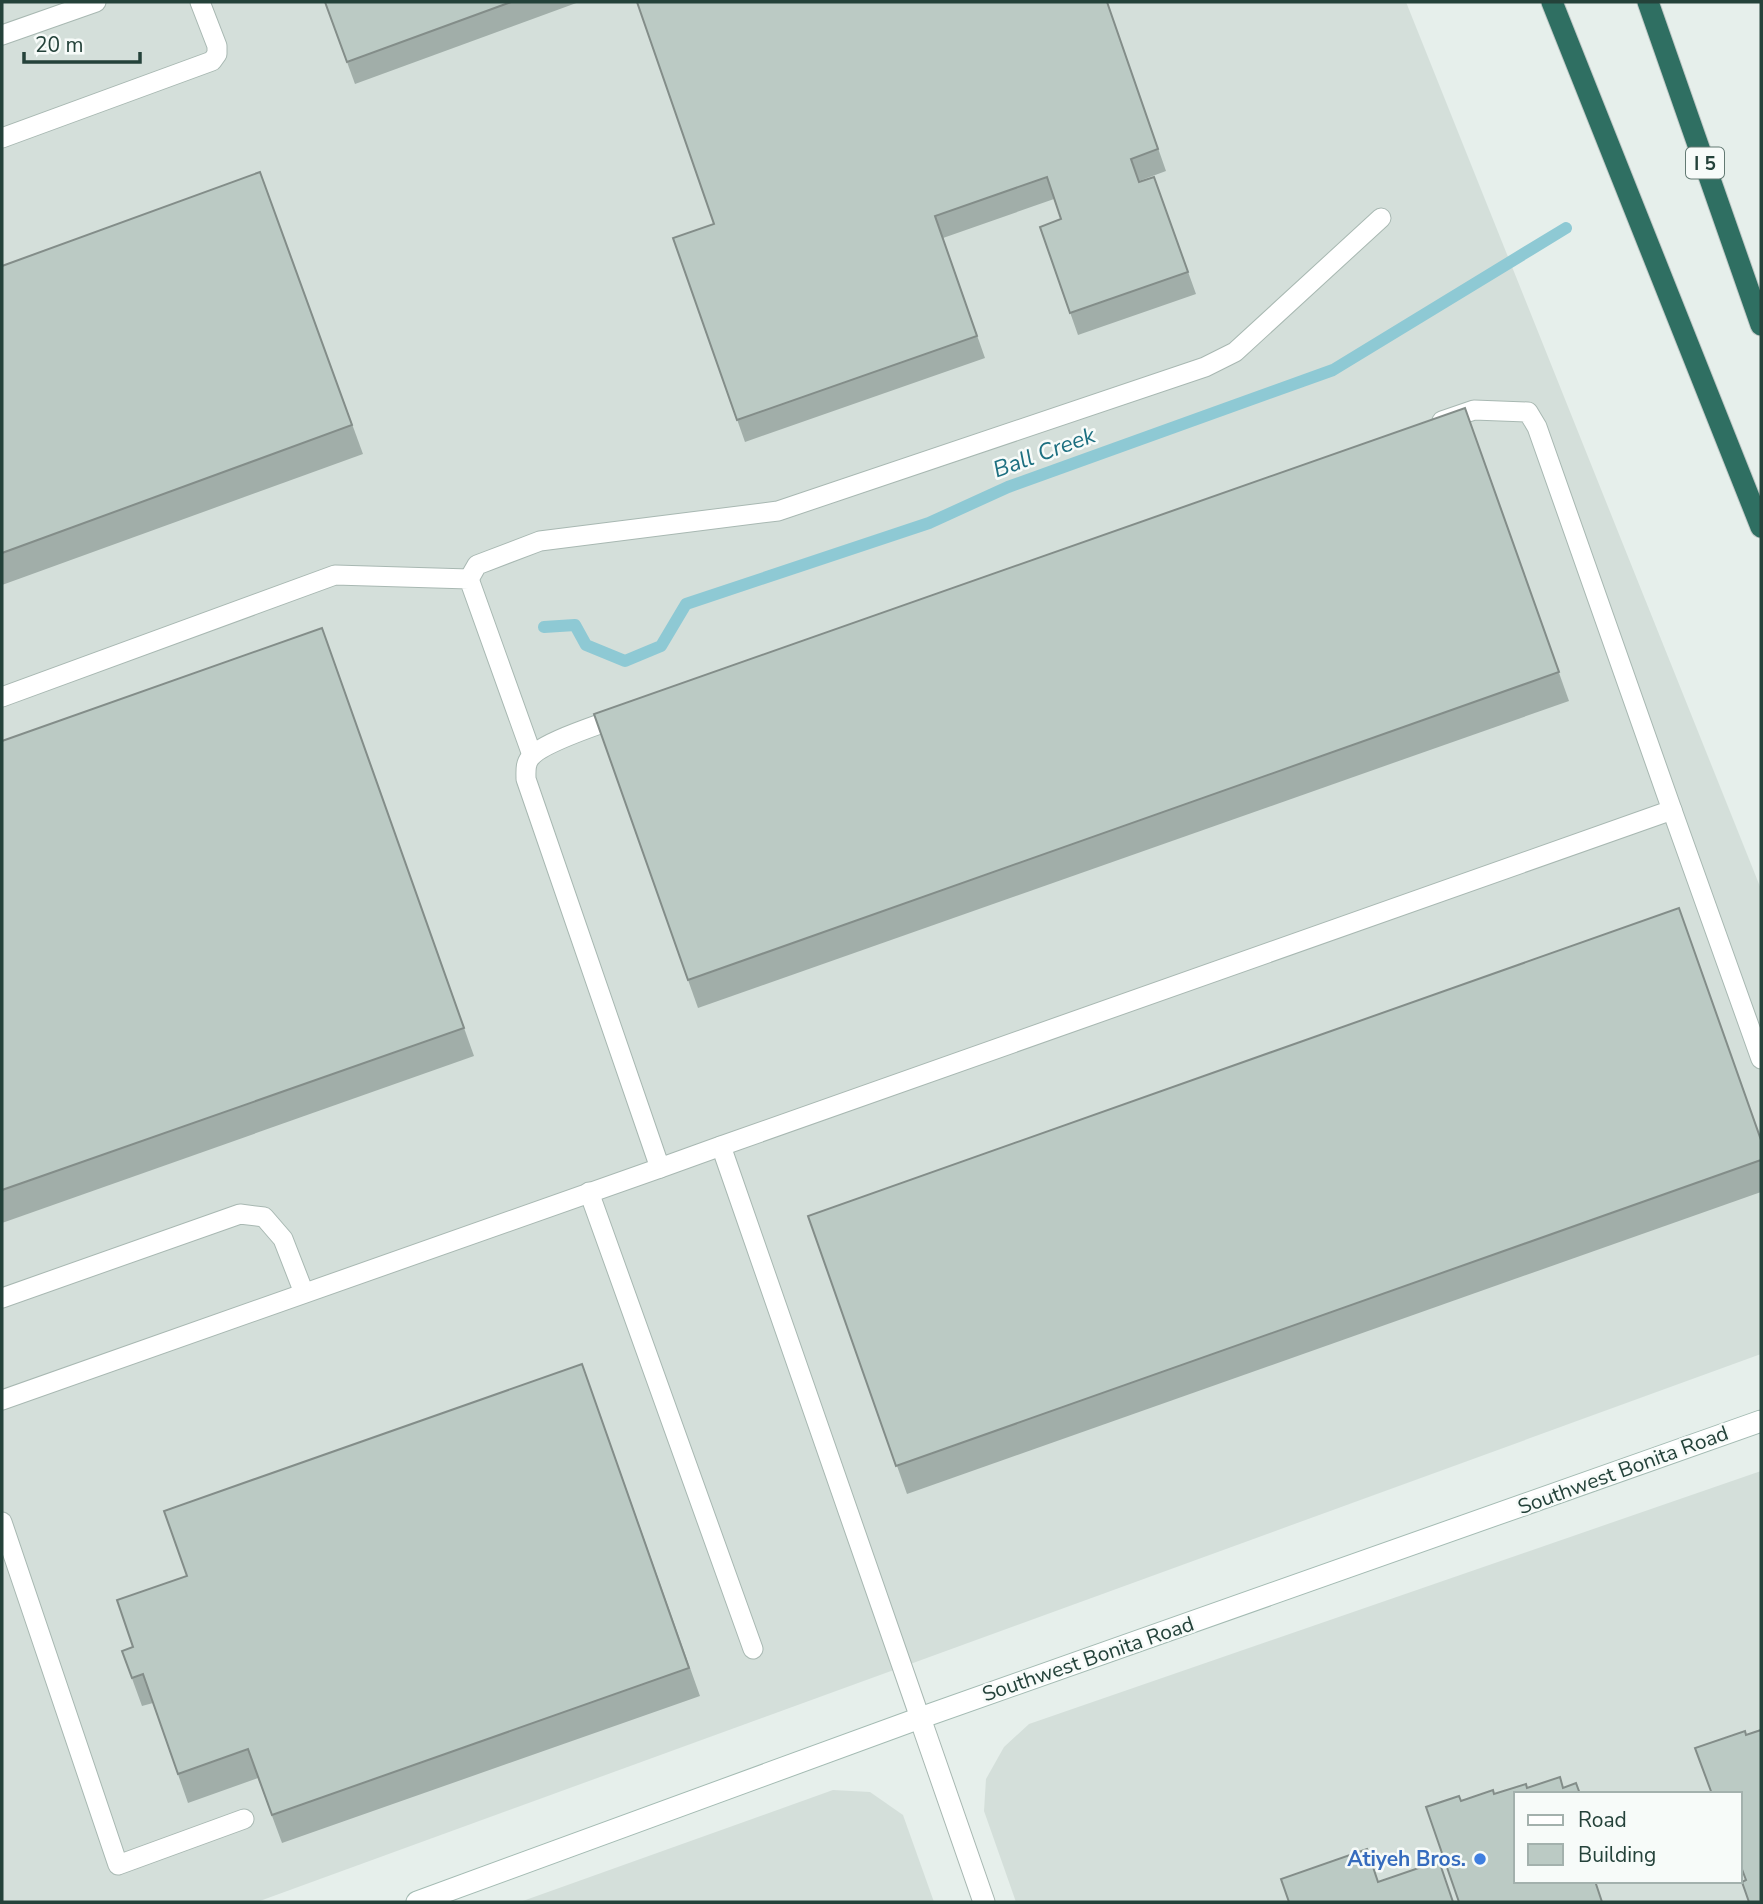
<svg xmlns="http://www.w3.org/2000/svg" width="1763" height="1904" viewBox="0 0 1763 1904" font-family="'Nunito Sans',sans-serif">
  <style>
    .built { fill: #d4dfda; fill-rule: evenodd }
    .lines { fill: none; stroke-linecap: round; stroke-linejoin: round }
    .stream { stroke: #8ec9d4; stroke-width: 12 }
    .service-casing { stroke: #a8b8b2; stroke-width: 21 }
    .tertiary-casing { stroke: #a8b8b2; stroke-width: 23 }
    .secondary-casing { stroke: #a4bbb3; stroke-width: 23 }
    .motorway-casing { stroke: #c2cac8; stroke-width: 23 }
    .service { stroke: #fff; stroke-width: 19 }
    .tertiary { stroke: #fff; stroke-width: 21 }
    .secondary { stroke: #fff; stroke-width: 21 }
    .motorway { stroke: #2f6f62; stroke-width: 21 }
    .wall { fill: #a1aea9 }
    .building { fill: #bbcac4; stroke: #838d89; stroke-width: 2 }
    .shop-dot { fill: #3f7fe0; stroke: #f7fbf9; stroke-width: 2.5 }
    .labels { text-anchor: middle; stroke-width: 5; stroke-linejoin: round; paint-order: stroke }
    .shield { fill: #f7fbf9; stroke: #637a73; stroke-width: 2 }
    .shield-label { font-size: 19px; font-weight: bold; fill: #24423a }
    .street-label { font-size: 21px; fill: #24423a; stroke: #f7fbf9 }
    .shop-label { font-size: 21px; font-weight: bold; fill: #366cbe; stroke: #f7fbf9; text-anchor: end }
    .water-label { font-size: 23px; font-style: italic; fill: #1c6f80; stroke: #f7fbf9 }
  </style>
  <rect width="100%" height="100%" fill="#e6efeb"/>
  <g class="built">
    <path d="M2,2H1406L1761,889V1354L257,1902H2Z"/>
    <path d="M1761,1471V1902H1016L984,1811L986,1779L1004,1747L1029,1724ZM1516,1794H1740V1881H1516Z"/>
    <path d="M833,1790L870,1792L903,1815L934,1902H520Z"/>
  </g>
  <g class="lines">
    <path class="stream" d="M544,627L575,625L586,645L625,661L661,646L686,604L929,523L1008,487L1333,370L1566,228"/>
    <g class="service-casing">
      <g id="service">
        <path d="M2,35L96,2"/>
        <path d="M2,138L212,61L217,54V46L200,2"/>
        <path d="M469,579L477,565L540,541L778,511L1205,367L1235,352L1381,218"/>
        <path d="M2,697L335,575L469,579L532,755"/>
        <path d="M620,717C600,724 541,743 530,758C525,764 526,771 526,779L660,1168L721,1146"/>
        <path d="M1672,810L1761,1059"/>
        <path d="M589,1192L753,1649"/>
        <path d="M2,1298L240,1214L264,1217L283,1239L304,1293"/>
        <path d="M2,1400L660,1168"/>
        <path d="M2,1522L118,1865L244,1819"/>
        <path d="M920,1718L721,1146L1672,810L1537,427L1528,412L1474,410L1442,421"/>
      </g>
    </g>
    <g class="tertiary-casing">
      <path id="tertiary" d="M920,1718L984,1902"/>
    </g>
    <g class="secondary-casing">
      <path id="secondary" d="M417,1902L920,1718L1761,1421"/>
    </g>
    <g class="motorway-casing">
      <g id="motorway">
        <path d="M1552,2L1761,527"/>
        <path d="M1648,2L1761,325"/>
      </g>
    </g>
    <use href="#service" class="service"/>
    <use href="#tertiary" class="tertiary"/>
    <use href="#secondary" class="secondary"/>
    <use href="#motorway" class="motorway"/>
  </g>
  <g class="wall">
    <path d="M325,2H579L355,84Z"/>
    <path d="M1107,2L1166,171L1139,181L1140,182L1154,177L1196,294L1078,335L1040,227L1061,219L1054,199L943,238L985,358L745,442L673,238L714,224Z"/>
    <path d="M260,172L363,454L2,585V266Z"/>
    <path d="M1465,408L1569,701L698,1008L688,980Z"/>
    <path d="M322,628L474,1056L2,1223V741Z"/>
    <path d="M1761,1139V1192L907,1494L808,1216Z"/>
    <path d="M582,1364L700,1696L282,1843L258,1778L188,1803L153,1703L142,1706L122,1651L133,1647L187,1576Z"/>
  </g>
  <g class="building">
    <path d="M325,2H511L347,62Z"/>
    <path d="M637,2H1107L1158,149L1131,159L1139,182L1154,177L1188,272L1070,313L1040,227L1061,219L1047,177L935,216L977,336L737,420L673,238L714,224Z"/>
    <path d="M260,172L352,425L2,553V266Z"/>
    <path d="M1465,408L1559,672L688,980L594,714Z"/>
    <path d="M322,628L464,1028L2,1190V741Z"/>
    <path d="M1679,908L1761,1140V1160L896,1466L808,1216Z"/>
    <path d="M582,1364L689,1668L272,1815L248,1749L178,1774L143,1674L132,1678L122,1651L133,1647L117,1600L187,1576L164,1511Z"/>
    <path d="M1761,1730V1902H1749L1742,1882L1746,1880L1740,1864V1794H1712L1695,1748L1745,1731L1746,1735Z"/>
    <path d="M1560,1777L1563,1788L1576,1783L1580,1794H1516V1881H1595L1602,1902H1459L1426,1807L1459,1796L1461,1801L1493,1790L1494,1794L1526,1784L1527,1788Z"/>
    <path d="M1367,1849L1378,1882L1439,1861L1453,1902H1289L1281,1879Z"/>
  </g>
  <circle class="shop-dot" cx="1480" cy="1859" r="7"/>
  <g class="labels">
    <rect class="shield" x="1686" y="147.5" width="38" height="31" rx="5"/>
    <g class="shield-label">
      <text x="1705" y="170">I 5</text>
    </g>
    <g class="street-label">
      <text transform="translate(1623 1470) rotate(-20)" y="7">Southwest Bonita Road</text>
      <text transform="translate(1088 1659) rotate(-19)" y="7">Southwest Bonita Road</text>
    </g>
    <g class="shop-label">
      <text x="1466" y="1866">Atiyeh Bros.</text>
    </g>
    <g class="water-label">
      <text transform="translate(1044 452) rotate(-20)" y="8">Ball Creek</text>
    </g>
  </g>
  <rect width="1763" height="1904" fill="none" stroke="#24423a" stroke-width="7"/>
  <rect x="1514" y="1792" width="228" height="91" fill="#f7fbf9" stroke="#a3b1ad" stroke-width="2"/>
  <rect x="1528" y="1815" width="35" height="10" fill="#ffffff" stroke="#a3b1ad" stroke-width="2"/>
  <text x="1578" y="1827" font-size="21" fill="#24423a">Road</text>
  <rect x="1528" y="1844" width="35" height="21" fill="#bbcac4" stroke="#a3b1ad" stroke-width="2"/>
  <text x="1578" y="1862" font-size="21" fill="#24423a">Building</text>
  <path d="M24 52v10h116v-10" fill="none" stroke="#24423a" stroke-width="3.5"/>
  <text x="35" y="52" font-size="21" fill="#24423a" stroke="#f7fbf9" stroke-width="5" paint-order="stroke">20 m</text>
</svg>
